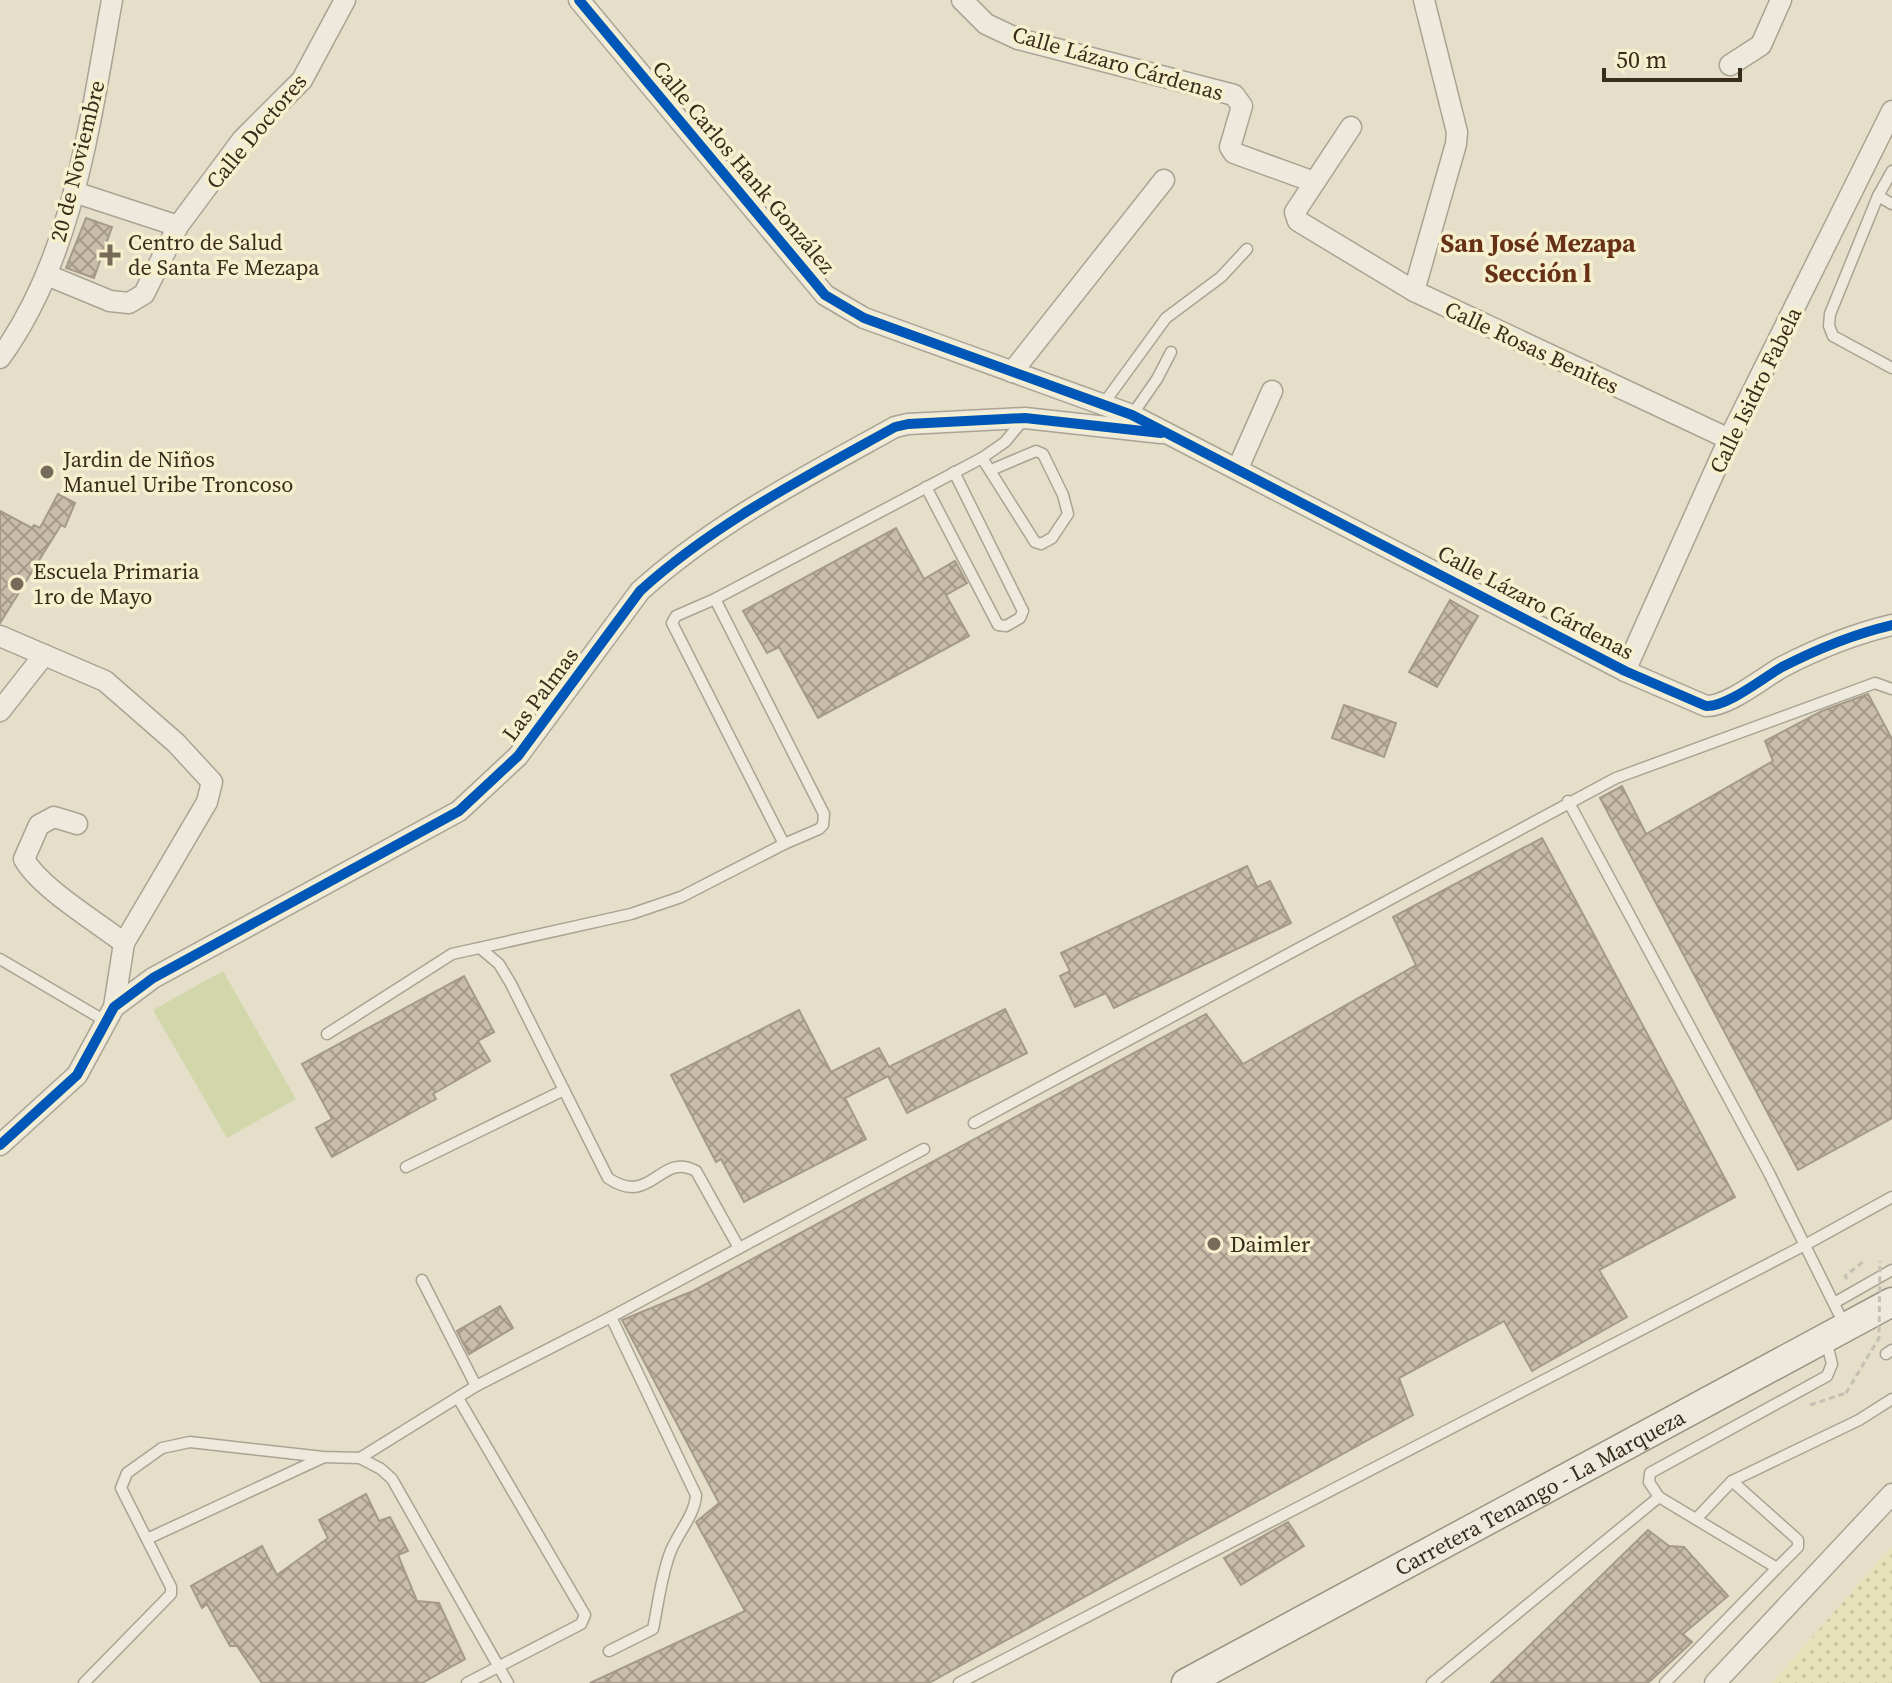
<svg xmlns="http://www.w3.org/2000/svg" width="1892" height="1683" viewBox="0 0 1892 1683" font-family="'Source Serif 4',serif">
  <style>
    .farmland { fill: url(#farmland-dots) }
    .green { fill: #d1d6ab }
    .building { fill: url(#building-cross-hatch); stroke: #a59a89; stroke-width: 2 }
    .lines { fill: none; stroke-linecap: round; stroke-linejoin: round }
    .lane-casing { stroke: #aaa393; stroke-width: 13 }
    .street-casing { stroke: #aaa393; stroke-width: 23 }
    .secondary-casing { stroke: #999383; stroke-width: 31 }
    .path { stroke: #c5c0b3; stroke-width: 3; stroke-dasharray: 6 4; stroke-linecap: butt }
    .lane { stroke: #ede9dc; stroke-width: 10 }
    .street { stroke: #ede9dc; stroke-width: 20 }
    .secondary { stroke: #ede9dc; stroke-width: 28 }
    .path-bridge { stroke: #c5c0b3; stroke-width: 3; stroke-dasharray: 6 4; stroke-linecap: butt }
    .cycleway-casing { stroke: #f7f0ce; stroke-width: 15 }
    .cycleway { stroke: #0057b8; stroke-width: 10 }
    .poi-dot { fill: #756b58; stroke: #f7f0ce; stroke-width: 3 }
    .labels { text-anchor: middle; stroke-width: 7; stroke-linejoin: round; paint-order: stroke }
    .street-label { font-size: 22px; fill: #382c1b; stroke: #f7f0ce }
    .poi-label { font-size: 22px; fill: #382c1b; stroke: #f7f0ce; text-anchor: start }
    .quarter-label { font-size: 26px; font-weight: bold; fill: #673118; stroke: #f7f0ce }
  </style>
  <defs>
    <pattern id="farmland-dots" width="8" height="8" patternUnits="userSpaceOnUse" patternTransform="scale(2)"><rect width="8" height="8" fill="#e6e1b8"/><path d="M2 2h.1M6 6h.1" fill="none" stroke="#c6c19e" stroke-width="1.8" stroke-linecap="round"/></pattern>
    <pattern id="building-cross-hatch" width="8" height="8" patternUnits="userSpaceOnUse" patternTransform="scale(2)"><rect width="8" height="8" fill="#c9bdaa"/><path d="M0 0l8 8M0 8l8-8" fill="none" stroke="#a49a8a"/></pattern>
  </defs>
  <rect width="100%" height="100%" fill="#e5dfc9"/>
  <path class="farmland" d="M1892,1546V1683H1772Z"/>
  <path class="green" d="M223,971L296,1099L227,1138L153,1010Z"/>
  <g class="building">
    <path d="M86,218L112,227L94,278L66,268Z"/>
    <path d="M58,494L75,503L65,527L61,525L0,623V511L32,528L34,525L40,528Z"/>
    <path d="M896,528L924,579L955,561L967,583L946,595L969,636L818,718L779,647L767,653L743,611Z"/>
    <path d="M1450,600L1478,616L1437,687L1409,672Z"/>
    <path d="M1868,694L1892,739V1118L1798,1170L1600,798L1622,786L1646,834L1773,761L1765,741L1822,711Z"/>
    <path d="M1344,705L1396,723L1384,757L1332,738Z"/>
    <path d="M1542,838L1735,1197L1599,1270L1627,1317L1532,1371L1504,1321L1399,1378L1413,1415L929,1683H590L745,1611L696,1522L719,1503L622,1320L693,1291L1206,1014L1243,1064L1416,965L1393,917Z"/>
    <path d="M1247,866L1257,887L1270,881L1291,923L1114,1008L1106,993L1075,1007L1060,976L1070,971L1061,953Z"/>
    <path d="M464,976L494,1032L478,1041L490,1061L433,1094L436,1099L332,1157L316,1128L332,1119L302,1064Z"/>
    <path d="M1005,1009L1027,1053L907,1113L888,1076L845,1098L866,1139L744,1202L721,1159L716,1162L671,1075L799,1010L831,1072L879,1048L889,1067Z"/>
    <path d="M500,1306L513,1328L469,1354L457,1331Z"/>
    <path d="M366,1494L379,1521L390,1517L408,1551L398,1555L417,1601L439,1603L465,1659L422,1683H262L237,1646H230L207,1604L202,1608L191,1586L262,1546L277,1575L328,1538L319,1520Z"/>
    <path d="M1288,1522L1304,1546L1241,1585L1224,1558Z"/>
    <path d="M1648,1530L1669,1546L1684,1547L1728,1596L1683,1634L1692,1642L1648,1683H1491Z"/>
  </g>
  <g class="lines">
    <g class="lane-casing">
      <g id="lane">
        <path d="M1892,171L1878,196L1830,314L1829,326L1833,336L1892,368"/>
        <path d="M1878,196L1892,204"/>
        <path d="M1104,403L1166,318L1221,277L1247,249"/>
        <path d="M1132,415L1157,379L1171,352"/>
        <path d="M982,458L1035,542L1041,544L1052,538L1068,514L1063,495L1043,454L1036,451L991,470"/>
        <path d="M926,487L998,625L1006,626L1020,618L1023,611L954,472"/>
        <path d="M715,599L824,814L823,825L819,829L784,844L672,623L676,616L715,599L982,458L1005,442L1024,419"/>
        <path d="M1568,801L1769,1173L1845,1326"/>
        <path d="M480,948L499,964L511,984L608,1178C652,1208 660,1151 696,1171L739,1248"/>
        <path d="M0,959L107,1022"/>
        <path d="M327,1034L452,954L631,914L681,897L784,844"/>
        <path d="M974,1123L1616,778L1875,683L1892,689"/>
        <path d="M406,1167L564,1090"/>
        <path d="M1834,1303L1892,1270"/>
        <path d="M1886,1354L1892,1350"/>
        <path d="M476,1386L611,1317L924,1149"/>
        <path d="M458,1398L585,1615L581,1624L467,1683"/>
        <path d="M360,1458L476,1386L422,1280"/>
        <path d="M1732,1481L1798,1540V1547L1777,1568L1659,1497L1649,1482L1650,1473L1827,1376L1832,1364L1826,1340"/>
        <path d="M1696,1519L1732,1481L1859,1420L1892,1399"/>
        <path d="M147,1539L322,1458"/>
        <path d="M609,1651L653,1629C658,1605 661,1577 670,1553C677,1534 695,1515 696,1495L611,1317"/>
        <path d="M84,1683L171,1594V1587L121,1488L127,1473L162,1448L190,1442L323,1457L360,1458L381,1469L392,1479L508,1683"/>
        <path d="M959,1683L1805,1245L1892,1197"/>
        <path d="M1432,1683L1659,1497"/>
        <path d="M1665,1683L1777,1568"/>
      </g>
    </g>
    <g class="street-casing">
      <g id="street">
        <path d="M579,0L825,295L864,318L1132,415L1625,671L1706,706C1727,707 1763,678 1782,667C1817,649 1854,634 1892,625"/>
        <path d="M962,0L986,24L1018,39L1234,95L1242,106L1230,147L1234,153L1314,182"/>
        <path d="M1730,65L1761,45L1781,0"/>
        <path d="M1351,127L1295,212L1298,221L1414,291L1729,439"/>
        <path d="M74,192L178,226"/>
        <path d="M47,275L110,301L129,303L144,294L178,226L242,140L302,80L345,0"/>
        <path d="M1414,291L1456,144L1457,132L1424,0"/>
        <path d="M0,358C74,256 90,121 112,0"/>
        <path d="M1012,372L1164,180"/>
        <path d="M1238,468L1272,391"/>
        <path d="M0,636L105,681L176,743L212,782L207,802L124,943L114,1007"/>
        <path d="M1625,671L1729,439L1892,111"/>
        <path d="M0,711L44,655"/>
        <path d="M77,824L54,817L39,825L24,859C40,888 97,922 124,943"/>
        <path d="M0,1145L77,1075L114,1007L153,978L459,811L518,756L640,591C715,523 807,476 895,427L908,424L1025,418L1161,433"/>
        <path d="M1715,1683L1892,1494"/>
      </g>
    </g>
    <g class="secondary-casing">
      <g id="secondary">
        <path id="s1" d="M1186,1683L1892,1302"/>
      </g>
    </g>
    <g class="path">
      <path d="M1847,1279L1845,1276L1864,1261"/>
      <path d="M1810,1405L1846,1393"/>
    </g>
    <use href="#lane" class="lane"/>
    <use href="#street" class="street"/>
    <use href="#secondary" class="secondary"/>
    <path class="path-bridge" d="M1846,1393L1879,1338L1880,1261"/>
    <g class="cycleway-casing">
      <g id="cycleway">
        <path d="M579,0L825,295L864,318L1132,415L1625,671L1706,706C1727,707 1763,678 1782,667C1817,649 1854,634 1892,625"/>
        <path d="M0,1145L77,1075L114,1007L153,978L459,811L518,756L640,591C715,523 807,476 895,427L908,424L1025,418L1161,433"/>
      </g>
    </g>
    <use href="#cycleway" class="cycleway"/>
  </g>
  <g class="poi-dot">
    <path d="M106 243h8v8h8v8h-8v8h-8v-8h-8v-8h8z"/>
    <circle cx="47" cy="472" r="8"/>
    <circle cx="17" cy="584" r="8"/>
    <circle cx="1214" cy="1244" r="8"/>
  </g>
  <g class="labels">
    <g class="street-label">
      <text transform="translate(1118 63) rotate(16)" y="8">Calle Lázaro Cárdenas</text>
      <text transform="translate(256 131) rotate(-50)" y="8">Calle Doctores</text>
      <text transform="translate(77 161) rotate(-76)" y="8">20 de Noviembre</text>
      <text transform="translate(744 167) rotate(50)" y="8">Calle Carlos Hank González</text>
      <text transform="translate(1532 347) rotate(25)" y="8">Calle Rosas Benites</text>
      <text transform="translate(1755 390) rotate(-64)" y="8">Calle Isidro Fabela</text>
      <text transform="translate(1536 602) rotate(28)" y="8">Calle Lázaro Cárdenas</text>
      <text transform="translate(540 694) rotate(-53)" y="8">Las Palmas</text>
      <text dy="8" stroke="none"><textPath href="#s1" startOffset="402">Carretera Tenango - La Marqueza</textPath></text>
    </g>
    <g class="poi-label">
      <text x="128" y="250">Centro de Salud<tspan x="128" dy="25">de Santa Fe Mezapa</tspan></text>
      <text x="63" y="467">Jardin de Niños<tspan x="63" dy="25">Manuel Uribe Troncoso</tspan></text>
      <text x="33" y="579">Escuela Primaria<tspan x="33" dy="25">1ro de Mayo</tspan></text>
      <text x="1230" y="1252">Daimler</text>
    </g>
    <g class="quarter-label">
      <text x="1538" y="252">San José Mezapa<tspan x="1538" dy="30">Sección l</tspan></text>
    </g>
  </g>
  <path d="M1604 68v12h136v-12" fill="none" stroke="#382c1b" stroke-width="4"/>
  <text x="1616" y="68" font-size="24" fill="#382c1b" stroke="#f7f0ce" stroke-width="6" paint-order="stroke">50 m</text>
</svg>
